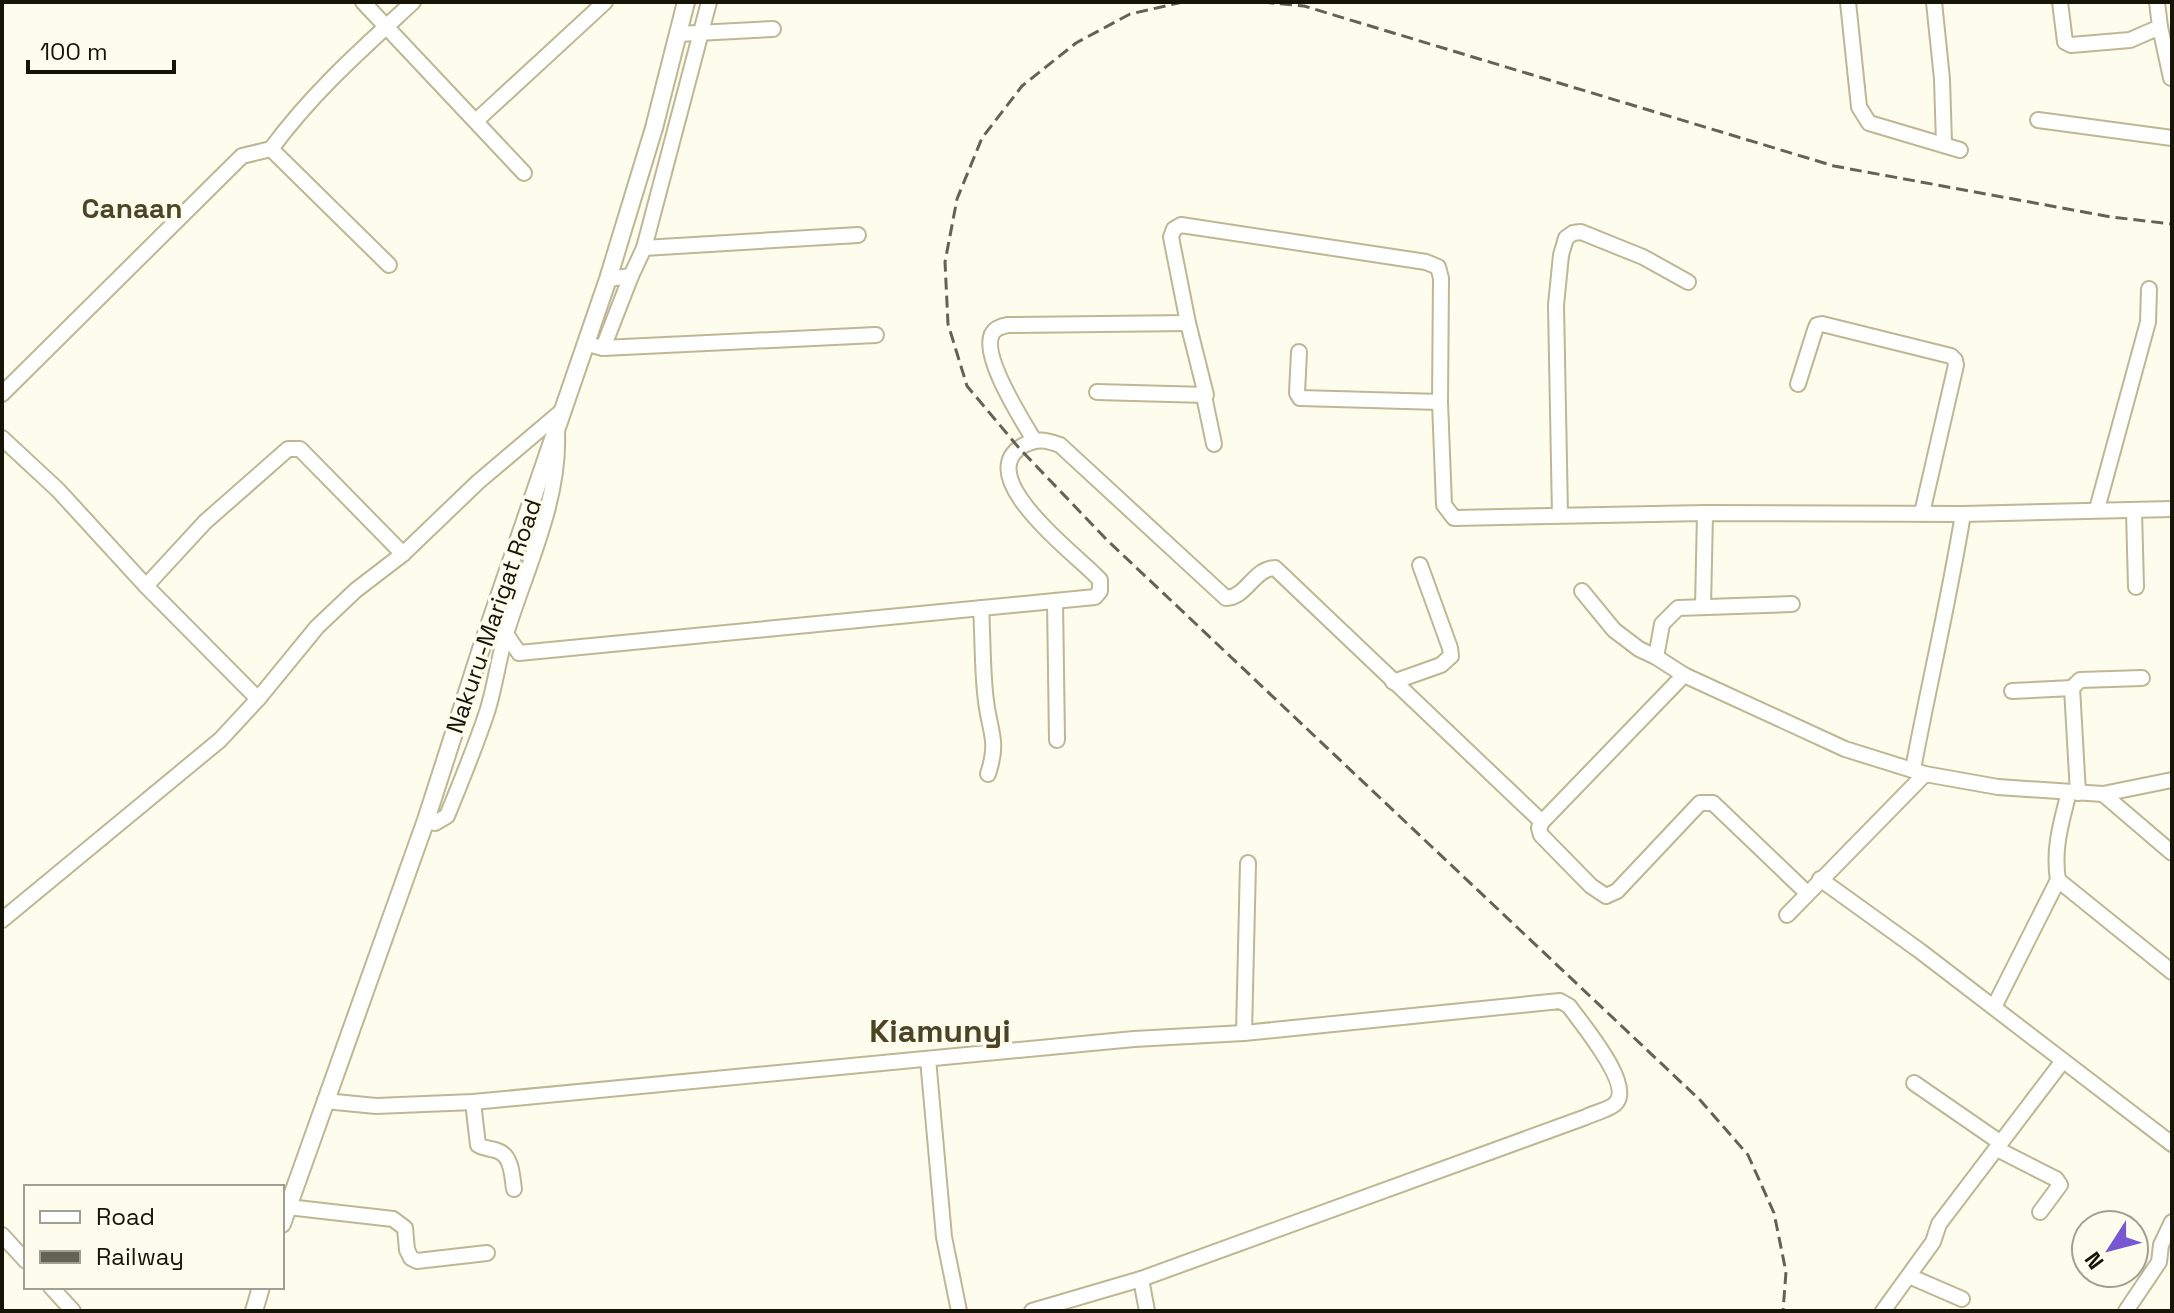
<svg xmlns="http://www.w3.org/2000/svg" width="2174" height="1313" viewBox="0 0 2174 1313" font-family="'Space Grotesk',sans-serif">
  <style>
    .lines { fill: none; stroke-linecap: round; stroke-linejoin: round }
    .minor-casing { stroke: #bdb794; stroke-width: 18 }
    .major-casing { stroke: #bdb794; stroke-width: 20 }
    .minor { stroke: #fff; stroke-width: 14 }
    .major { stroke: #fff; stroke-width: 16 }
    .rail { stroke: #646254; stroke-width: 3; stroke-dasharray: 12 6; stroke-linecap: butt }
    .labels { text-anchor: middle; stroke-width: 7; stroke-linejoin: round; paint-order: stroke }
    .street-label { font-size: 24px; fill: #161407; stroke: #fefced }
    .quarter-label { font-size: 28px; font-weight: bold; fill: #4b4526; stroke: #fefced }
    .district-label { font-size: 32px; font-weight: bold; fill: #4b4526; stroke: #fefced }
  </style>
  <rect width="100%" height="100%" fill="#fefced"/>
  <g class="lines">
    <g class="minor-casing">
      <g id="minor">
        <path d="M363,2L524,173"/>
        <path d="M1848,2L1859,107L1869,123L1960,150"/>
        <path d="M1934,2L1942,79L1944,144"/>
        <path d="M2060,2L2065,42L2071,45L2130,40L2160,27L2157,2"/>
        <path d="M2160,27L2171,78"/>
        <path d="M678,34L773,29"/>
        <path d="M477,120L605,2"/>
        <path d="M2038,120L2172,138"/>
        <path d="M271,149L389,265"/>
        <path d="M644,248L858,235"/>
        <path d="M608,279L631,276L644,248L709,2"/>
        <path d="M587,344L603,348L876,335"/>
        <path d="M603,348L631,276"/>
        <path d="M1299,352L1297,393L1300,398L1440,402"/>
        <path d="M1798,384L1815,330L1817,325L1822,324L1951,356L1955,360L1956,365L1922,513"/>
        <path d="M1097,392L1206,395L1188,323L1171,237L1174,229L1181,225L1426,262L1438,267L1441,278L1440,402L1444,505L1454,518L1705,513L1963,514L2172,509"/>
        <path d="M2,394L242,156L271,149C313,92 361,50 413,2"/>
        <path d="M1204,396L1214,444"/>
        <path d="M2,438L58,490L146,586L258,699"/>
        <path d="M1034,440C1022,420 981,356 992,334C995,328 1002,326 1008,325L1188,323"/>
        <path d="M2097,509L2148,322L2149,289"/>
        <path d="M2134,511L2136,587"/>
        <path d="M1560,515L1556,305L1561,255L1566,238L1573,233L1581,232L1643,257L1688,282"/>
        <path d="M146,586L205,522L288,449H300L403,554"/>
        <path d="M1582,591L1614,630L1639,649L1656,657L1684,675L1845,749L1925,774L1998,787L2103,794L2172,780"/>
        <path d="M1055,601L1057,740"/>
        <path d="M1703,607L1705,513"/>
        <path d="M981,608C983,638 982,671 986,701C990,734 999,740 988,774"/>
        <path d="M506,634L519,653L1095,597L1100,591V580C1080,557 968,476 1024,445C1038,438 1046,440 1060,445L1226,598C1246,598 1254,568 1275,568L1542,822L1684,675"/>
        <path d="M1656,657L1662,624L1678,608L1792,604"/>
        <path d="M1393,682L1441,665L1451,656L1450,648L1420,565"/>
        <path d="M2012,691L2072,688"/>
        <path d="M1913,769C1929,684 1949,600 1963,514"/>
        <path d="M2078,793L2072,688L2080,680L2142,678"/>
        <path d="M2103,794L2172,853"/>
        <path d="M426,820L435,823L447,816C461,782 475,748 487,712C495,687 498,660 506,634C526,568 560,502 557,432"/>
        <path d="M1542,822L1539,828L1541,835L1591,886L1606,896L1617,891L1700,803H1713L1807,893"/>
        <path d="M1820,879L1920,951L2172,1144"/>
        <path d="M2058,880L2172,972"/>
        <path d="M1787,915L1925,774"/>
        <path d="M2,920L220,740L258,699L317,627L356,590L403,554L478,482L563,410"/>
        <path d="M1994,1007L2058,880C2053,849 2061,823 2069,792"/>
        <path d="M1244,1033L1248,863"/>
        <path d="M928,1059L944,1237L959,1311"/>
        <path d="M1914,1083L2001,1143"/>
        <path d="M325,1101L376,1106L473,1102L1134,1039L1244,1033L1560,1001L1569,1006C1581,1023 1635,1086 1615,1104C1608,1110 1594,1113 1586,1117L1141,1279L1032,1311"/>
        <path d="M473,1102L478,1145C485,1149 490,1148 498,1151C512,1156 512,1176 514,1189"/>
        <path d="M1997,1149L2056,1179L2060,1185L2040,1212"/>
        <path d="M288,1207L393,1219L405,1228L407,1250L411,1258L417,1261L487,1253"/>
        <path d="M2,1235L26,1261"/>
        <path d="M1909,1276L1962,1299"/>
        <path d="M1141,1279L1147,1311"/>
        <path d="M51,1287L73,1311"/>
        <path d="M1883,1311L1933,1242L1939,1224L2062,1062"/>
        <path d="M2126,1311L2159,1262L2161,1245L2172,1222"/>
      </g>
    </g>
    <g class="major-casing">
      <g id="major">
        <path d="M282,1224L426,820L481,649L608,279L654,128L686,2"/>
        <path d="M254,1311L261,1287"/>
      </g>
    </g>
    <use href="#minor" class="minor"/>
    <use href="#major" class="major"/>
    <g class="rail">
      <path d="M1183,2L1130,14L1076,43L1022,86L982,138L957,199L945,262L948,324L967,386L1019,448L1107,540L1701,1101L1748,1155L1774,1213L1786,1272L1783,1311"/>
      <path d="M1262,2L1304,6L1834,166L2111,217L2172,224"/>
    </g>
  </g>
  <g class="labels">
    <g class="street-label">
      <text transform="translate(494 616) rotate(-71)" y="8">Nakuru-Marigat Road</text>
    </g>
    <g class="quarter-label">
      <text x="132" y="218">Canaan</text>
    </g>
    <g class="district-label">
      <text x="940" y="1042">Kiamunyi</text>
    </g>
  </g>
  <rect width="2174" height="1313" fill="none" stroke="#161407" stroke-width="8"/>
  <rect x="24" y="1185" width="260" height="104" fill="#fefced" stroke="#a19f91" stroke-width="2"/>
  <rect x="40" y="1211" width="40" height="12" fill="#ffffff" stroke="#a19f91" stroke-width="2"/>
  <text x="96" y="1225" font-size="24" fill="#161407">Road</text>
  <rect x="40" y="1251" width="40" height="12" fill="#646254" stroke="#a19f91" stroke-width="2"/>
  <text x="96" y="1265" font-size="24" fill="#161407">Railway</text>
  <g transform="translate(2110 1249) rotate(234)"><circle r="38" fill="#fefced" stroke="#a19f91" stroke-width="2"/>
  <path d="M0-6L14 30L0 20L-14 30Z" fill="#7857d1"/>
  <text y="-12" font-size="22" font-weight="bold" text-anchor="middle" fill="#161407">N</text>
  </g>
  <path d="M28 60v12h146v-12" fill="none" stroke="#161407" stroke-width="4"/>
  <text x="40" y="60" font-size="24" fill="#161407" stroke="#fefced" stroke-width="6" paint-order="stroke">100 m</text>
</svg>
